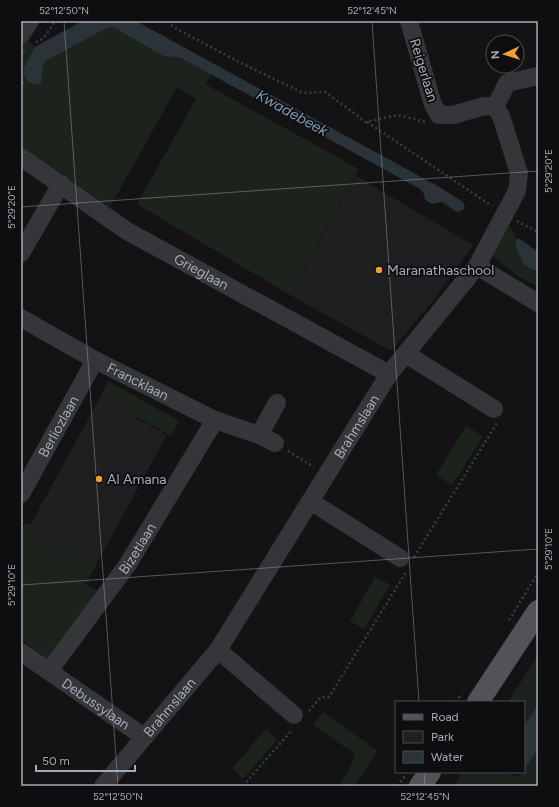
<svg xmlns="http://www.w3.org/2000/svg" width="559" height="807" viewBox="0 0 559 807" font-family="Figtree,sans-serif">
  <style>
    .built { fill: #1f1f22 }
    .green { fill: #1c231c }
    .water { fill: #2a3338 }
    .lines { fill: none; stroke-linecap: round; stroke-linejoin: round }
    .path { stroke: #3a3d41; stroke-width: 2.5; stroke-dasharray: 2 3; stroke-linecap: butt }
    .minor { stroke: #34363a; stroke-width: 18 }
    .major { stroke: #515359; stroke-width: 22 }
    .ticks { fill: none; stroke: #a5abb5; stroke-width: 1; stroke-opacity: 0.45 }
    .poi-dot { fill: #eba235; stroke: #0e0e10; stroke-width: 1.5 }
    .labels { text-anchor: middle; stroke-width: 3.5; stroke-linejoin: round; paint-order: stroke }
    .street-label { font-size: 14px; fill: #a5abb5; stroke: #0e0e10 }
    .poi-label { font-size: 14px; fill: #a5abb5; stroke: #0e0e10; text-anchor: start }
    .water-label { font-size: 15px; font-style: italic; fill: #7d9baf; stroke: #0e0e10 }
    .neatline { fill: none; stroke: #a5abb5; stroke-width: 1.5 }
    .ticks-label { font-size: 10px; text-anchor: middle; fill: #a5abb5 }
  </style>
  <rect width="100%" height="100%" fill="#131315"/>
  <g class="built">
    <path d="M356,176L473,245L431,303L391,351L290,295Z"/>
    <path d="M102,394L131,409L129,414L167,435L98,561L70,545L64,555L26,533Z"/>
  </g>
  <g class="green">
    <path d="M113,27L163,56L181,58L211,74L205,84L359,169L290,295L137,204L196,99L177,87L110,207L21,146V46L26,39L35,47L24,67L23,73L28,82L36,85L41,84L43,66L46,61L103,30Z"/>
    <path d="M509,225L517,239L515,245L524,265L538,272V287C521,278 506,270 493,255Z"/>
    <path d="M108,381L179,421L171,436L129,413L131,409L102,394Z"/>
    <path d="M466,426L483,436L452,485L436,475Z"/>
    <path d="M25,523L31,524L26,533L64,554L70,545L98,561L86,584L100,592L52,658H46L21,640V531Z"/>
    <path d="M375,577L390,585L364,629L350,621Z"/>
    <path d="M538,655V705L524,726V702H508Z"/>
    <path d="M323,712L378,751L354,786H339L350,767L355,754L313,725Z"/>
    <path d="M266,728L277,740L243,779L233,768Z"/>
    <path d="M538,749V786H454L463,772H505L516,777L524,772V770Z"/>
  </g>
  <g class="water">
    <path d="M82,21H136L441,188L463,202L465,208L461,211L457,212L442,202L432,204L425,200L424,194L420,189L181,58L163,56L113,27L103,30L46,61L43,66L41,84L36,85L28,82L23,73L24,67L35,47Z"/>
    <path d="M517,239H520L538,252V272L524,265L515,245Z"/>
    <path d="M538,705V749L524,770V726Z"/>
  </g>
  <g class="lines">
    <g class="path">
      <path d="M168,21L173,27L241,63L303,93L325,92L366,122L398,115L426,122"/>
      <path d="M36,42L44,38L55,21"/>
      <path d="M21,57L25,49"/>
      <path d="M21,77L23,83L21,86"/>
      <path d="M367,122L492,206"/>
      <path d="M517,221L538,232"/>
      <path d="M288,451L314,467"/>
      <path d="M414,557L497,423"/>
      <path d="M509,620L538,573"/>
      <path d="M456,702L462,693"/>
      <path d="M309,711L321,697H329L406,572"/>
      <path d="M243,786L292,730"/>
      <path d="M397,786L405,776"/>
    </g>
    <g class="minor">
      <path d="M21,35L30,21"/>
      <path d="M495,107L507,83L538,76"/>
      <path id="s1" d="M21,157L127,231L389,374"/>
      <path d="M21,253L61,184"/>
      <path d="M477,266L538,303"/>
      <path id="s2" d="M21,318L95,360L215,420L259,435L275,443"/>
      <path d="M406,354L494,409"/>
      <path d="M259,435L277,403"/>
      <path id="s3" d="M21,494L95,360"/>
      <path d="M310,501L400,558"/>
      <path d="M218,650L294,715"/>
      <path id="s4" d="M21,652L144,737"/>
      <path id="s5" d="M49,671L128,564L215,420"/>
      <path id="s6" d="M103,786L218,650L389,374L477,266L517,191L519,173L501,116L495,107L484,106L453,115H439L433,105L409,21"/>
    </g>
    <g class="major">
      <path d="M478,702L538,611"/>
      <path d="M420,786L430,772"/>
    </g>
  </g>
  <path class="ticks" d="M64,21L118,786M372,21L419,702M21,207L538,171M21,585L538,549M424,772L425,786"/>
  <g class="poi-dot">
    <circle cx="379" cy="270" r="4"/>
    <circle cx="99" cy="479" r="4"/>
  </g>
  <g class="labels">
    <g class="street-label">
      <text transform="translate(424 70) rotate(73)" y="5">Reigerlaan</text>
      <text dy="5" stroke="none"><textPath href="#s1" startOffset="214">Grieglaan</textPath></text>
      <text dy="5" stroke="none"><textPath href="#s2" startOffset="133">Francklaan</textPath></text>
      <text dy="5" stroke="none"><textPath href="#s3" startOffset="77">Berliozlaan</textPath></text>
      <text dy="5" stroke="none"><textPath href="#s6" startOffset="441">Brahmslaan</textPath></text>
      <text dy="5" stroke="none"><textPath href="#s5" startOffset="151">Bizetlaan</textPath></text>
      <text dy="5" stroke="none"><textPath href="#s4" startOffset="91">Debussylaan</textPath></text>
      <text dy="5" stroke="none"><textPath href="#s6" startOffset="103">Brahmslaan</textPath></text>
    </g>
    <g class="poi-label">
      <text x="387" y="275">Maranathaschool</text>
      <text x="107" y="484">Al Amana</text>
    </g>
    <g class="water-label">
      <text transform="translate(292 113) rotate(29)" y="5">Kwadebeek</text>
    </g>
  </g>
  <rect width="559" height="807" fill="none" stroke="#0e0e10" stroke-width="44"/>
  <rect x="395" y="701" width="130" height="72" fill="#0e0e10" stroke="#4a4d52"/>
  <rect x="403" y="714" width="20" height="6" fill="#515359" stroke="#4a4d52"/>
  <text x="431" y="721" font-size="12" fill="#a5abb5">Road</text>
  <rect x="403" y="731" width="20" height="12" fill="#1c231c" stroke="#4a4d52"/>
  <text x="431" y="741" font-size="12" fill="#a5abb5">Park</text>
  <rect x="403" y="751" width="20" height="12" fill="#2a3338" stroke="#4a4d52"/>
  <text x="431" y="761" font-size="12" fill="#a5abb5">Water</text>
  <g transform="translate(505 54) rotate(266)"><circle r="19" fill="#0e0e10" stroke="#4a4d52"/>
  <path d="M0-3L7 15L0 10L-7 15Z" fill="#eba235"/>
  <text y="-6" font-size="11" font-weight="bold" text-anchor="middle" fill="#a5abb5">N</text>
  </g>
  <path d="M36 765v6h99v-6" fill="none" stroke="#a5abb5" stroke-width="2"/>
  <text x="42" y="765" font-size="12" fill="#a5abb5" stroke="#0e0e10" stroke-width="3" paint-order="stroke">50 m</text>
  <rect x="22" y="22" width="515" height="763" class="neatline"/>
  <g class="ticks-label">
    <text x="64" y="14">52°12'50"N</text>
    <text x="372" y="14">52°12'45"N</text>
    <text transform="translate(548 171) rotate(-90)" y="4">5°29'20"E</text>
    <text transform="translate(11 207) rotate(-90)" y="4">5°29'20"E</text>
    <text transform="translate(548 549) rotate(-90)" y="4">5°29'10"E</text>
    <text transform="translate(11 585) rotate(-90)" y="4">5°29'10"E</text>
    <text x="118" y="800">52°12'50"N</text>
    <text x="425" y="800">52°12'45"N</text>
  </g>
</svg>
